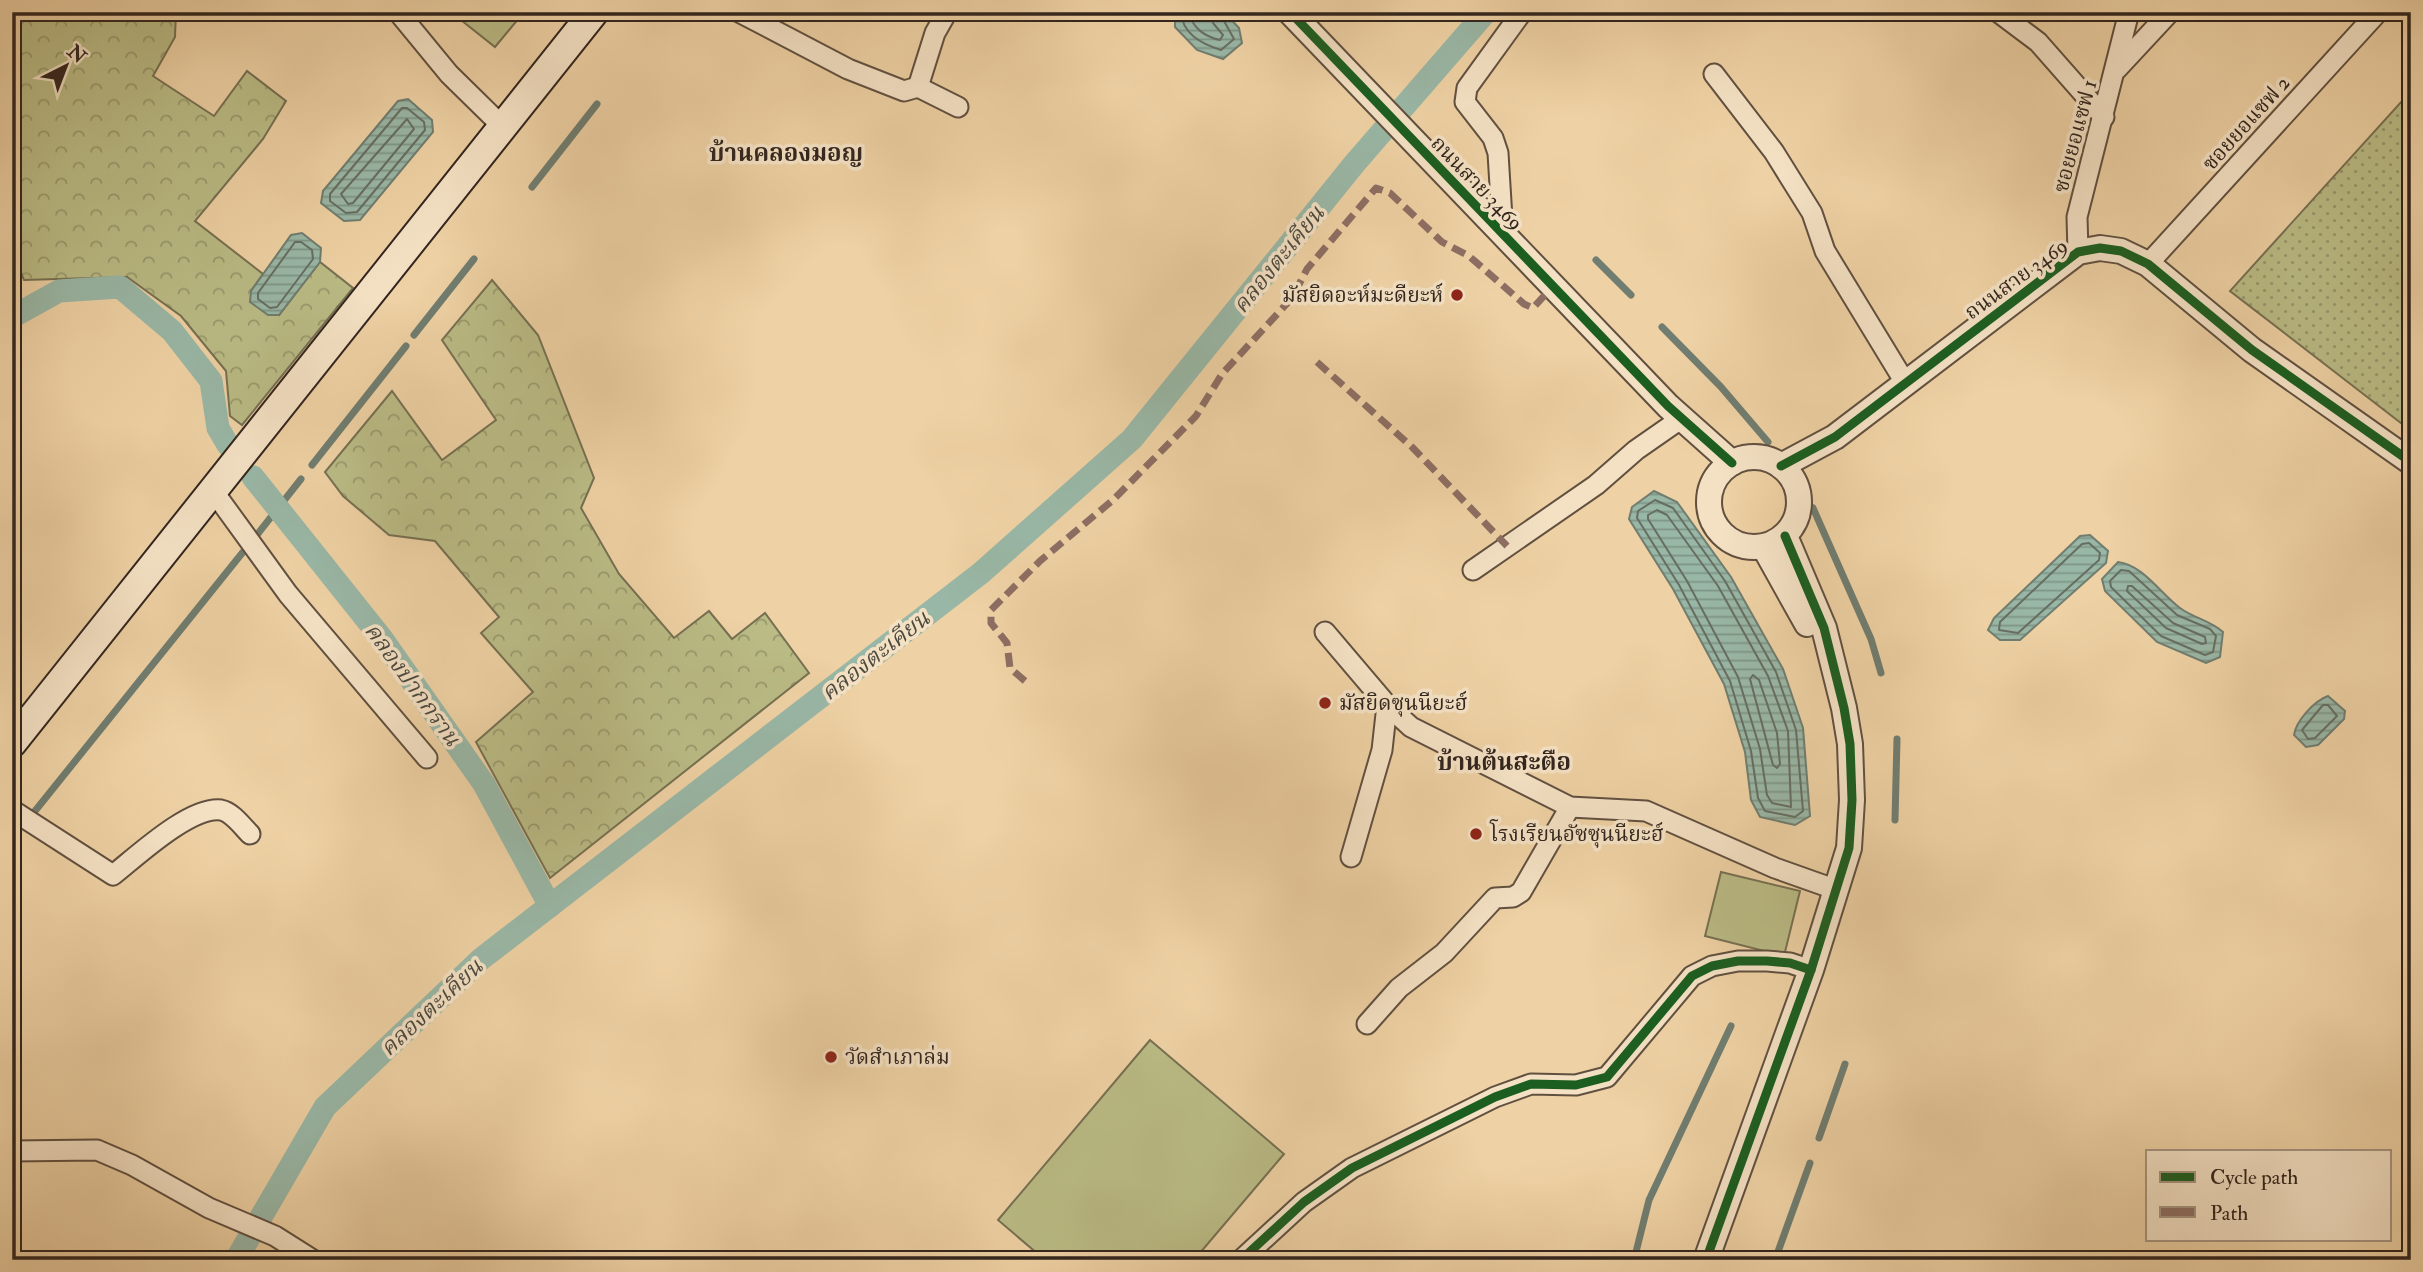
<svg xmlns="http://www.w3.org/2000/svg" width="2423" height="1272" viewBox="0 0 2423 1272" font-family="'IM FELL Double Pica','Noto Serif Thai',serif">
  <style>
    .grass { fill: url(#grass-dots); stroke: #767052; stroke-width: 2 }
    .forest { fill: url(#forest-crowns); stroke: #767052; stroke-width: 2 }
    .pitch { fill: #babb85; stroke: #767052; stroke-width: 2 }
    .water { fill: url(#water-rules); stroke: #707d70; stroke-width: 2 }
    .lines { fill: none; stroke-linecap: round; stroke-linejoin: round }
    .shore { stroke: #666e62; stroke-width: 2 }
    .stream { stroke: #707d70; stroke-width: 7 }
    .canal { stroke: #99b7a6; stroke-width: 23 }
    .minor-casing { stroke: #615040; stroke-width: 23 }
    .tertiary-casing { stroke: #615040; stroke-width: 28 }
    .secondary-casing { stroke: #32251e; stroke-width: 32 }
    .minor { stroke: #f4e1c4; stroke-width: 19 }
    .tertiary { stroke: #f4e1c4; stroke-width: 24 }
    .secondary { stroke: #f4e1c4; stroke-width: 28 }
    .quiet { stroke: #8d6e63; stroke-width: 7; stroke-dasharray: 14 7; stroke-linecap: butt }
    .cycleway-casing { stroke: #f4e1c4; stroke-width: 13 }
    .cycleway { stroke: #1b5e20; stroke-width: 9 }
    .poi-dot { fill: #8f2418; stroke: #f4e1c4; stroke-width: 2.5 }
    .labels { text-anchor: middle; stroke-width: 7; stroke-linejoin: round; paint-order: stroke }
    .street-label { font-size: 21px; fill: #32251e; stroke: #f4e1c4 }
    .poi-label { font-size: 21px; fill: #32251e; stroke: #f4e1c4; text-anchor: start }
    .water-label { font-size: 23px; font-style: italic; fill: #4c4a40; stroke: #f4e1c4 }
    .quarter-label { font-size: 24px; font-weight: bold; fill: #32251e; stroke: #f4e1c4 }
  </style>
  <defs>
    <pattern id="grass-dots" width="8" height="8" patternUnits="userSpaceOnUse" patternTransform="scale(1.75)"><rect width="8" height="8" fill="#babb85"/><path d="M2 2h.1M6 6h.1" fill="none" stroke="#98986c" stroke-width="1.8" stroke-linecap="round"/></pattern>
    <pattern id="forest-crowns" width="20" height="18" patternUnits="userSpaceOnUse" patternTransform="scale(1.75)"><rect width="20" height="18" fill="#babb85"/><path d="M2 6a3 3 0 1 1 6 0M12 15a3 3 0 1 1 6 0" fill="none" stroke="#98986c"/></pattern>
    <pattern id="water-rules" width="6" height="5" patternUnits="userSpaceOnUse" patternTransform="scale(1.75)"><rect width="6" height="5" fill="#99b7a6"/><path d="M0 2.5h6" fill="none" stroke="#7d9587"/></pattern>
  </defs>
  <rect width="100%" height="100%" fill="#eed1a4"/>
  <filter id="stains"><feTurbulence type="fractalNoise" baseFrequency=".00286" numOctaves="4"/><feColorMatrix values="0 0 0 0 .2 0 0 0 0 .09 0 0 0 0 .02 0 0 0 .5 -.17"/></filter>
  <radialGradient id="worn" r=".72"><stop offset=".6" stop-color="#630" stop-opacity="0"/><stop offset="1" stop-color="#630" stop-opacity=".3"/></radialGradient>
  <path class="grass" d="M2411,91V422L2406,427L2230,291Z"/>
  <g class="forest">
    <path d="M12,12H176L175,37L153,76L214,116L247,71L286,101L263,139L195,221L263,274L251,291L279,315L320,262L353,288L242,425L230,416L226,371L181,316L127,277L24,280L12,252Z"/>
    <path d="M492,280L538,335L594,478L581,508L619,574L674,638L709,611L732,639L765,613L809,673L550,878L476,742L533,692L481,633L499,617L435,541L389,535L343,496L325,472L392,391L442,460L496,420L442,340Z"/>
  </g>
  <g class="pitch">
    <path d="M467,12H524L495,47L461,20Z"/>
    <path d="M1721,872L1800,891L1784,956L1705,936Z"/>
    <path d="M1150,1040L1284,1154L1194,1260H1045L998,1220Z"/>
  </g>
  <g class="water">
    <path d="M1224,12L1239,28L1242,43L1223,59L1197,50L1175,27V12Z"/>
    <path d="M408,99L432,120L433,132L360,220L344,221L321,203L323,191L398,101Z"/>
    <path d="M302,233L321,248L320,262L279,315H268L250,302L251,291L291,235Z"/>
    <path d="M1654,491L1677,502L1731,577L1783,669L1803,728L1810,816L1795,825L1760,817L1751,800L1745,752L1724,684L1673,589L1629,519L1632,507Z"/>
    <path d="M2090,535L2108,551L2106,563L2020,640H2000L1988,630L1994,618L2080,536Z"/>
    <path d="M2118,562C2143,565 2160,593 2180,608C2193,618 2210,620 2223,632L2220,657L2206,663L2157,642L2105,591L2102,579Z"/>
    <path d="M2328,696L2345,711L2344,719L2318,745L2306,747L2294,735C2296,721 2314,701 2328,696Z"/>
  </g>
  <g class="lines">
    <g class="shore">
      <path d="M1181,12C1182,34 1202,44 1221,50L1234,39L1219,12"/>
      <path d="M1190,12C1191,28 1206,37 1220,40L1223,35L1213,23L1210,12"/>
      <path d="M402,108H407L424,122L425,130L357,212L346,213L330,201V194Z"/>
      <path d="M407,119L414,129L353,203L348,204L341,194Z"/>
      <path d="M295,242H301L312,250L313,259L277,307L270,308L258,299V293Z"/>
      <path d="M1655,500L1673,508L1725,581L1776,672L1796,730L1803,811L1795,817L1765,811L1758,798L1751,751L1730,681L1679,585L1637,518L1638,511Z"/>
      <path d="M1657,510L1667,515L1718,586L1768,676L1788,731L1791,807L1772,803L1767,795L1760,749L1738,677L1687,581L1648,519V515Z"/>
      <path d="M2089,543L2100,553L2099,560L2018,633L1999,630L2000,622L2082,544Z"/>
      <path d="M2121,570L2129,571L2177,615L2210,629L2216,636L2213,652L2205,655L2161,636L2111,587L2110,581Z"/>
      <path d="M2128,586H2132L2173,623L2205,637L2206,643L2202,644L2166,628L2127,591Z"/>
      <path d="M1753,675L1759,680L1777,733L1780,764L1777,768L1773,765L1750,679Z"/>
      <path d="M2323,705H2328L2337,716L2315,738L2308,739L2302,730Z"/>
    </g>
    <g class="stream">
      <path d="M532,187L597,104"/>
      <path d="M1596,260L1631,295"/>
      <path d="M1662,327L1721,387L1768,442"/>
      <path d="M414,335L474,259"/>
      <path d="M312,465L406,346"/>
      <path d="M1813,508L1871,639L1881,673"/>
      <path d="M256,536L301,479"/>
      <path d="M31,816L243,552"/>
      <path d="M1895,820L1897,739"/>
      <path d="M12,839L18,832"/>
      <path d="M1819,1138L1845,1064"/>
      <path d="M1634,1260L1649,1200L1731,1026"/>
      <path d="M1775,1260L1810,1163"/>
    </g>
    <g class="canal">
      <path d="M12,317L59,291L120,287L172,331L211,381L218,428L228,445"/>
      <path d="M253,477L383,640L484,784L550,906"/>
      <path d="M236,1260L325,1107L481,959L981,573L1132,439L1355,163L1486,12"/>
    </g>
    <g class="minor-casing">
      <g id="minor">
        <path d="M398,12L449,74L503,127"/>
        <path d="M739,12L848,69L904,91L918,87"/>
        <path d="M1998,12L2038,42L2104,117"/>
        <path d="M2117,69L2170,12"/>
        <path d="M1714,74L1774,152L1812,213L1825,251L1906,384"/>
        <path d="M918,87L935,33L947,12"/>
        <path d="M918,87L958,107"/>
        <path d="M1503,235L1498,153L1493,138L1465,102L1467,88L1522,12"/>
        <path d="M2078,252L2077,217L2129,12"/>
        <path d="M2148,264L2378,12"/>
        <path d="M214,492L288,594L427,758"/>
        <path d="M1473,570L1596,485L1636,450L1682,418"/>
        <path d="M1325,632L1387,705L1411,727L1570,807L1646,811L1775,868L1837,890"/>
        <path d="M12,810L113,875C136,857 190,806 221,810C232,812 242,826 250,834"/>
        <path d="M1351,857L1382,750L1387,705"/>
        <path d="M1367,1024L1399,988L1444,953L1495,898L1513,897L1521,892L1570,807"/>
        <path d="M12,1151L97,1150L132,1165L209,1208L275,1236L313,1260"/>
        <path d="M1241,1260L1304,1202L1352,1168L1495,1097L1531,1084L1576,1085L1607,1077L1692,976L1712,966L1738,961H1767L1790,963L1811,970"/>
      </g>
    </g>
    <g class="tertiary-casing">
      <g id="tertiary">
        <path d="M1290,12L1668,406L1732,463"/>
        <circle cx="1754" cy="502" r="45"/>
        <path d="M1781,466L1835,437L2078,252L2100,248L2121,251L2148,264L2252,350L2411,462"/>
        <path d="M1764,547L1807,624"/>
        <path d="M1706,1260L1811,970L1849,848L1852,800L1850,744L1844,708L1824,628L1785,536"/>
      </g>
    </g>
    <g class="secondary-casing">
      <path id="secondary" d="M12,743L594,12"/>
    </g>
    <use href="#minor" class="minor"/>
    <use href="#tertiary" class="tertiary"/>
    <use href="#secondary" class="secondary"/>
    <g class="quiet">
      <path d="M1317,362L1412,447L1507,546"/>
      <path d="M1025,681L1010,668L1007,643L991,623V610L1040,561L1113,500L1196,416L1222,374L1292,298L1307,269L1376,188L1390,193L1442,242L1469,256L1524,304L1533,308L1553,286"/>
    </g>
    <g class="cycleway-casing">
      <g id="cycleway">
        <path d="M1290,12L1668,406L1732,463"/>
        <path d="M1781,466L1835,437L2078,252L2100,248L2121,251L2148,264L2252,350L2411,462"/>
        <path d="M1241,1260L1304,1202L1352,1168L1495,1097L1531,1084L1576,1085L1607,1077L1692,976L1712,966L1738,961H1767L1790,963L1811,970"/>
        <path d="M1706,1260L1811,970L1849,848L1852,800L1850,744L1844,708L1824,628L1785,536"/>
      </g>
    </g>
    <use href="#cycleway" class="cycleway"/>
  </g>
  <g class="poi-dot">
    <circle cx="1457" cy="295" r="7"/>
    <circle cx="1325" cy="703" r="7"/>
    <circle cx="1476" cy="834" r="7"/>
    <circle cx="831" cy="1057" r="7"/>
  </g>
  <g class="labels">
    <g class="street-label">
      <text transform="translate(2246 123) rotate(-48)" y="7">ซอยยอแซฟ 2</text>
      <text transform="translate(2075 136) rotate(-75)" y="7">ซอยยอแซฟ 1</text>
      <text transform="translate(1477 183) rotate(46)" y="7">ถนนสาย 3469</text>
      <text transform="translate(2016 279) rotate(-36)" y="7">ถนนสาย 3469</text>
    </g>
    <g class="poi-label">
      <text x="1443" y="302" text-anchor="end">มัสยิดอะห์มะดียะห์</text>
      <text x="1339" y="710">มัสยิดซุนนียะฮ์</text>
      <text x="1490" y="841">โรงเรียนอัซซุนนียะฮ์</text>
      <text x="845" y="1064">วัดสำเภาล่ม</text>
    </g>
    <g class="water-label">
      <text transform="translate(1278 259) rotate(-51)" y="8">คลองตะเคียน</text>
      <text transform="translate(875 655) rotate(-38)" y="8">คลองตะเคียน</text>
      <text transform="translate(413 684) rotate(54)" y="8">คลองปากกราน</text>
      <text transform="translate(431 1007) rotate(-43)" y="8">คลองตะเคียน</text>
    </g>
    <g class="quarter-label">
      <text x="786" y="161">บ้านคลองมอญ</text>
      <text x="1504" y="770">บ้านต้นสะตือ</text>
    </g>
  </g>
  <rect width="2423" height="1272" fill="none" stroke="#eed1a4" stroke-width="42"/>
  <rect x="14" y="14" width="2395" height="1244" fill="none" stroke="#32251e" stroke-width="3.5"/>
  <rect x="21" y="21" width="2381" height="1230" fill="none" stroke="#32251e" stroke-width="2"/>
  <rect x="2146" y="1150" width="245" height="91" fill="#f4e1c4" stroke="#a69682" stroke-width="2"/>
  <rect x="2160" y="1172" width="35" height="10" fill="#1b5e20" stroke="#a69682" stroke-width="2"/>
  <text x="2210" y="1184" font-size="21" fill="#32251e">Cycle path</text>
  <rect x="2160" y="1207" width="35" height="10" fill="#8d6e63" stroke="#a69682" stroke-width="2"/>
  <text x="2210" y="1220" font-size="21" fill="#32251e">Path</text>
  <g transform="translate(66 66) rotate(42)" stroke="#f4e1c4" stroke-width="5" paint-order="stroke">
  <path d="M0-5L12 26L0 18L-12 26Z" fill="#32251e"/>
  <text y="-10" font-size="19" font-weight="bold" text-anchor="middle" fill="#32251e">N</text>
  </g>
  <rect width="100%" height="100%" filter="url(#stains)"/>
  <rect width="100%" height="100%" fill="url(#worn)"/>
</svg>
